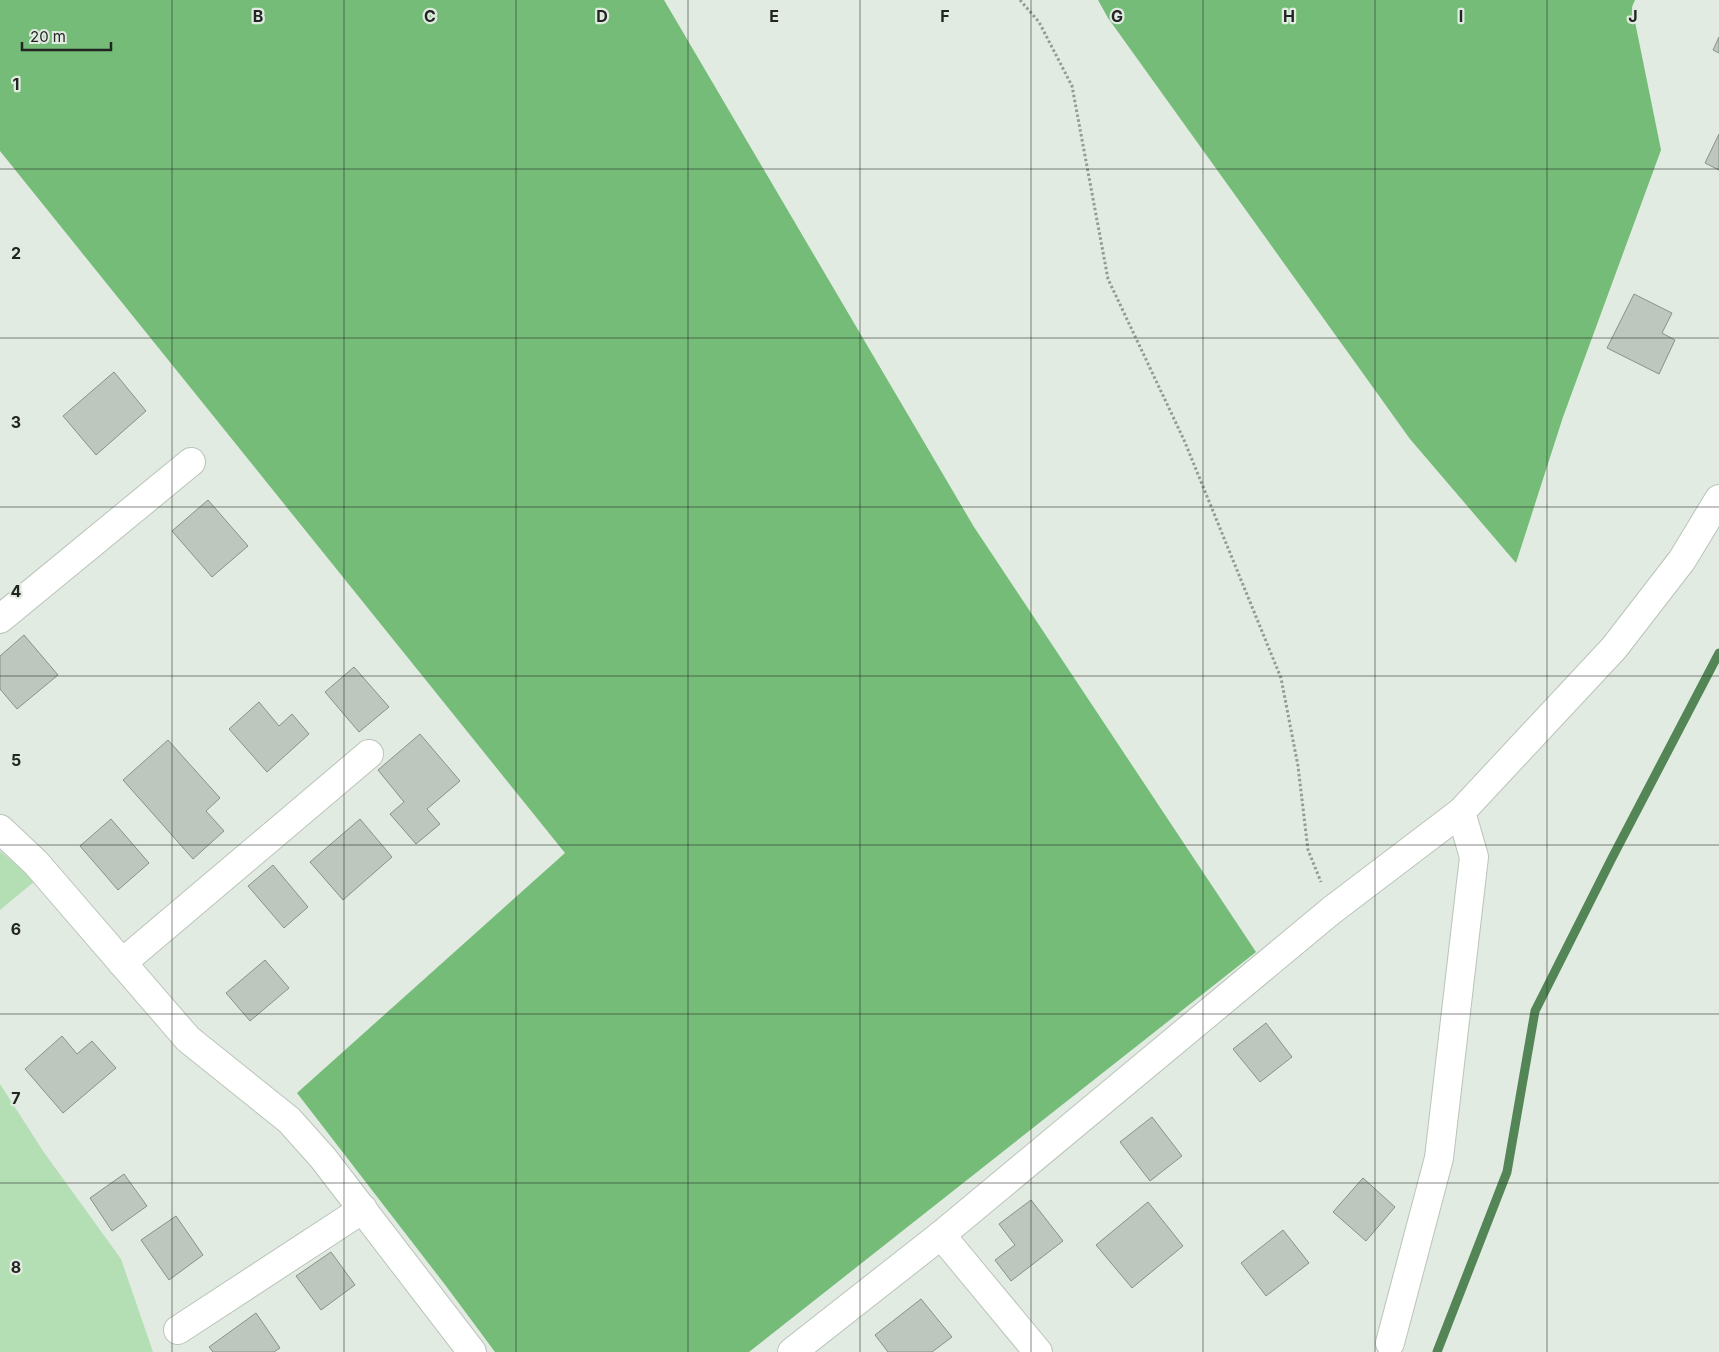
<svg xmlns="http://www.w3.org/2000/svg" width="1719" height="1352" viewBox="0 0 1719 1352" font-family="Inter,sans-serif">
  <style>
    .green { fill: #b4dfb5 }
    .forest { fill: #75bc79 }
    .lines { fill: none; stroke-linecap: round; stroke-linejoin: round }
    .stream { stroke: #538556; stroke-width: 9 }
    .building { fill: #bdc7bd; stroke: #899289 }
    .minor-casing { stroke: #bac4ba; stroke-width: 30 }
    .path { stroke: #939b93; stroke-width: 3; stroke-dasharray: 2.5 2.5; stroke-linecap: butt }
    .minor { stroke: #fff; stroke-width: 28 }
    .grid { fill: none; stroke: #222522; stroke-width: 1; stroke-opacity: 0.55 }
    .grid-label { font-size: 16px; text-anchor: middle; font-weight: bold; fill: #222522; stroke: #e1ebe1; stroke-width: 4.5; stroke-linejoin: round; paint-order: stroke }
  </style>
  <rect width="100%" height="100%" fill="#e1ebe1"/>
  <g class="green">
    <path d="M0,851L35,881L0,910Z"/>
    <path d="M0,1084L43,1151L121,1259L153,1352H0Z"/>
  </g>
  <g class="forest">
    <path d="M0,0H664L974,527L1256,952L749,1352H495L446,1286L297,1093L565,853L0,151Z"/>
    <path d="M1098,0H1635L1632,7L1661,150L1563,417L1516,563L1410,439L1108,18Z"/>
  </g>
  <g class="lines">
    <path class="stream" d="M1437,1352L1507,1172L1535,1011L1612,858L1719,653"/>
  </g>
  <g class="building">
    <path d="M1719,37V53L1713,50Z"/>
    <path d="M1719,134V170L1705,163Z"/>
    <path d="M1634,294L1672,313L1662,333L1675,340L1659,374L1607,348Z"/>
    <path d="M114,372L146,411L96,455L63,416Z"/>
    <path d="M208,500L248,546L212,577L172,531Z"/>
    <path d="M24,635L58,675L17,709L0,689V656Z"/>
    <path d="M354,667L389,707L359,732L325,692Z"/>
    <path d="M259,702L279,726L292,714L309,734L267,772L229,729Z"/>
    <path d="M420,734L460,781L427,809L440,824L416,844L390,814L404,802L378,770Z"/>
    <path d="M168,740L220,798L206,811L224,831L193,859L123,780Z"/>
    <path d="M111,819L149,863L118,890L80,846Z"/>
    <path d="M360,819L392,857L343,900L310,862Z"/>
    <path d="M273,865L308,907L284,928L248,886Z"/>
    <path d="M265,960L289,988L250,1021L226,993Z"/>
    <path d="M1266,1023L1292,1057L1260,1082L1233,1049Z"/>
    <path d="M62,1036L77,1054L92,1041L116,1068L63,1113L25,1069Z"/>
    <path d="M1152,1117L1182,1156L1150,1181L1120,1142Z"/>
    <path d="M124,1174L147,1206L112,1231L90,1198Z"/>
    <path d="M1363,1178L1395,1207L1366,1241L1333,1212Z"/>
    <path d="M1031,1200L1063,1241L1011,1281L995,1260L1015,1245L999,1224Z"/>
    <path d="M1148,1202L1183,1246L1132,1288L1096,1245Z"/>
    <path d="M176,1216L203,1255L169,1280L141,1240Z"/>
    <path d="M1283,1230L1309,1263L1266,1296L1241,1263Z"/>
    <path d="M331,1252L355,1285L321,1310L296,1276Z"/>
    <path d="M921,1299L952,1337L932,1352H888L875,1335Z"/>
    <path d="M256,1313L280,1348L274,1352H213L209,1347Z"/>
  </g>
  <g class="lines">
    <g class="minor-casing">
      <g id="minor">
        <path d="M0,619L191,462"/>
        <path d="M0,829L36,863L188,1039L289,1120L323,1158L472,1352"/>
        <path d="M122,963L369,754"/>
        <path d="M941,1235L1038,1352"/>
        <path d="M178,1330L363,1209"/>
        <path d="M1390,1343L1439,1158L1474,857L1461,812"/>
        <path d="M792,1352L941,1235L1332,910L1461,812L1614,648L1682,560L1719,499"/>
      </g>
    </g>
    <path class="path" d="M1020,0L1039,22L1072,86L1108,279L1184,440L1281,678L1298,766L1308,850L1321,882"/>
    <use href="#minor" class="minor"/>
  </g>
  <path class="grid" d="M172,0V1352M344,0V1352M516,0V1352M688,0V1352M860,0V1352M1031,0V1352M1203,0V1352M1375,0V1352M1547,0V1352M0,169H1719M0,338H1719M0,507H1719M0,676H1719M0,845H1719M0,1014H1719M0,1183H1719"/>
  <g class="grid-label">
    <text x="258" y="22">B</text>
    <text x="430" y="22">C</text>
    <text x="602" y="22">D</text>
    <text x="774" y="22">E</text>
    <text x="945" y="22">F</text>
    <text x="1117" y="22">G</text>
    <text x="1289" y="22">H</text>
    <text x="1461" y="22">I</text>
    <text x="1633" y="22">J</text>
    <text x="16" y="90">1</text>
    <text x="16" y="259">2</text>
    <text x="16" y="428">3</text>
    <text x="16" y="597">4</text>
    <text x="16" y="766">5</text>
    <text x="16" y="935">6</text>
    <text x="16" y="1104">7</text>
    <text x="16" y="1273">8</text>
  </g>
  <path d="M22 42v8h89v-8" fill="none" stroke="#222522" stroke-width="2.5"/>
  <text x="30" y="42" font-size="15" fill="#222522" stroke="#e1ebe1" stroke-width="4" paint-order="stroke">20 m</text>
</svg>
